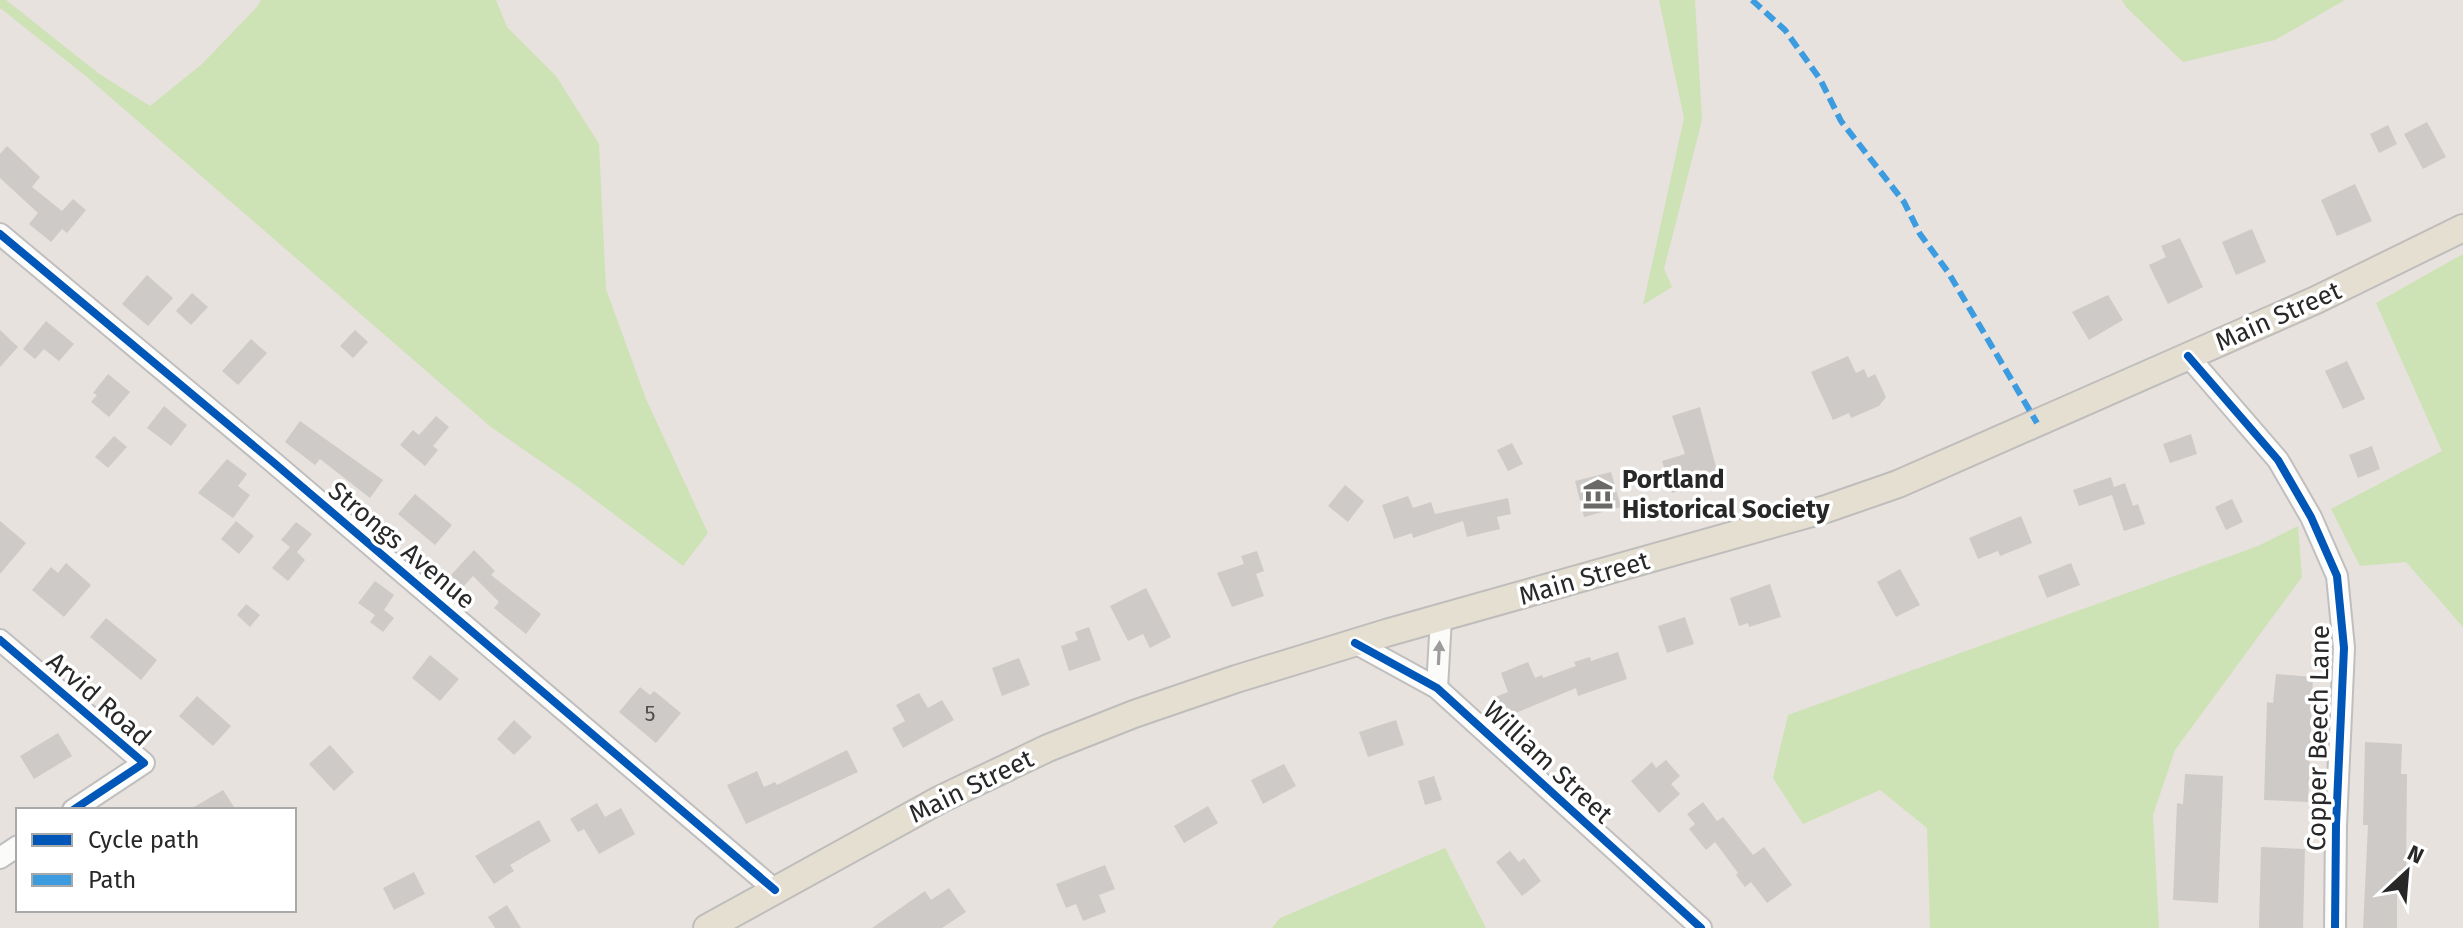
<svg xmlns="http://www.w3.org/2000/svg" width="2463" height="928" viewBox="0 0 2463 928" font-family="'Fira Sans',sans-serif">
  <style>
    .green { fill: #cde2b5 }
    .building { fill: #cecac7 }
    .lines { fill: none; stroke-linecap: round; stroke-linejoin: round }
    .minor-casing { stroke: #c0bebf; stroke-width: 24 }
    .major-casing { stroke: #bfbdbc; stroke-width: 30 }
    .minor { stroke: #fbfbfa; stroke-width: 20 }
    .major { stroke: #e5dfd2; stroke-width: 26 }
    .quiet { stroke: #3d9ce0; stroke-width: 6; stroke-dasharray: 12 6; stroke-linecap: butt }
    .cycleway-casing { stroke: #fff; stroke-width: 13 }
    .cycleway { stroke: #0057b8; stroke-width: 8 }
    .oneway { fill: #9c9c9c }
    .labels { text-anchor: middle; stroke-width: 7; stroke-linejoin: round; paint-order: stroke }
    .number-label { font-size: 22px; fill: #525150 }
    .street-label { font-size: 26px; fill: #282828; stroke: #fff }
    .poi-label { font-size: 26px; font-weight: bold; fill: #282828; stroke: #fff; text-anchor: start }
  </style>
  <rect width="100%" height="100%" fill="#e7e2dd"/>
  <g class="green">
    <path d="M0,0H6L98,73L150,106L202,64L257,7L261,0H496L507,27L556,76L599,144L606,289L646,399L708,533L683,566L575,485L491,427L87,77L0,8Z"/>
    <path d="M1659,0H1695L1702,120L1664,269L1672,287L1643,305L1684,118Z"/>
    <path d="M2122,0H2345L2275,40L2183,62L2126,7Z"/>
    <path d="M2463,254V627L2406,562L2360,566L2331,509L2442,451L2376,303Z"/>
    <path d="M2298,526L2302,577L2175,750L2153,815L2159,928H1930L1927,828L1880,790L1803,824L1773,778L1788,715L2258,546Z"/>
    <path d="M1445,848L1486,928H1272L1280,918Z"/>
  </g>
  <g class="building">
    <path d="M2427,122L2446,157L2423,169L2404,134Z"/>
    <path d="M2388,125L2397,144L2379,153L2370,134Z"/>
    <path d="M7,146L40,177L32,187L62,211L73,199L86,210L67,233L62,229L51,242L29,224L38,213L0,178V154Z"/>
    <path d="M2355,184L2372,221L2337,236L2321,200Z"/>
    <path d="M2252,229L2266,262L2236,275L2222,242Z"/>
    <path d="M2180,238L2203,287L2168,304L2149,265L2166,257L2161,246Z"/>
    <path d="M147,275L173,298L148,326L122,304Z"/>
    <path d="M192,293L208,307L191,325L176,311Z"/>
    <path d="M2108,295L2123,320L2089,340L2072,312Z"/>
    <path d="M46,321L74,344L59,361L44,349L35,359L23,349Z"/>
    <path d="M0,330L18,347L0,367Z"/>
    <path d="M355,330L368,342L353,358L340,346Z"/>
    <path d="M251,339L267,353L238,385L222,371Z"/>
    <path d="M1848,356L1856,373L1864,369L1868,378L1875,374L1886,397L1879,406L1851,418L1849,413L1833,420L1811,372Z"/>
    <path d="M2347,361L2365,399L2343,409L2325,371Z"/>
    <path d="M108,374L130,392L109,417L91,402L97,395L93,393Z"/>
    <path d="M164,406L187,425L171,446L147,428Z"/>
    <path d="M1700,407L1719,478L1672,493L1662,461L1685,454L1672,416Z"/>
    <path d="M436,416L449,427L433,446L438,450L425,466L400,445L413,430L419,435Z"/>
    <path d="M300,421L383,480L370,498L320,459L315,465L285,442Z"/>
    <path d="M2191,434L2197,454L2170,463L2163,444Z"/>
    <path d="M114,436L127,447L108,468L95,457Z"/>
    <path d="M1512,443L1523,464L1508,471L1497,450Z"/>
    <path d="M2372,446L2380,469L2358,478L2349,455Z"/>
    <path d="M227,459L247,474L238,486L250,495L233,518L198,493Z"/>
    <path d="M1611,472L1621,507L1584,517L1575,481Z"/>
    <path d="M2111,477L2114,487L2125,483L2133,506L2138,504L2145,524L2124,531L2112,495L2079,506L2073,490Z"/>
    <path d="M1345,485L1364,501L1348,522L1328,506Z"/>
    <path d="M415,494L452,525L435,545L398,514Z"/>
    <path d="M1408,496L1413,508L1431,502L1435,514L1508,498L1511,514L1497,517L1500,529L1467,537L1463,521L1413,538L1412,533L1394,539L1382,505Z"/>
    <path d="M2232,499L2243,522L2226,530L2215,507Z"/>
    <path d="M2021,516L2032,543L2000,556L1998,551L1978,559L1969,538Z"/>
    <path d="M0,521L26,543L0,574Z"/>
    <path d="M236,521L254,536L239,554L221,539Z"/>
    <path d="M296,522L312,534L297,552L305,560L288,581L272,568L290,547L281,540Z"/>
    <path d="M474,550L495,571L491,575L541,614L526,634L494,608L499,602L473,576L463,587L451,575Z"/>
    <path d="M1257,551L1264,571L1256,574L1264,596L1232,607L1217,573L1244,564L1241,556Z"/>
    <path d="M66,563L91,585L64,617L32,590L51,567L58,573Z"/>
    <path d="M2071,563L2080,585L2047,598L2038,576Z"/>
    <path d="M1900,569L1920,605L1896,617L1877,582Z"/>
    <path d="M375,581L394,595L384,610L394,618L383,632L370,622L375,615L358,603Z"/>
    <path d="M1770,584L1781,617L1749,627L1748,623L1739,626L1730,598Z"/>
    <path d="M1146,588L1171,637L1150,648L1143,634L1128,641L1110,606Z"/>
    <path d="M246,604L260,615L250,627L237,615Z"/>
    <path d="M1685,617L1694,644L1667,653L1658,626Z"/>
    <path d="M106,618L157,660L141,680L90,637Z"/>
    <path d="M1089,627L1101,660L1069,671L1061,646L1078,640L1075,632Z"/>
    <path d="M1618,652L1627,679L1578,696L1576,688L1501,719L1493,698L1508,692L1501,673L1528,662L1535,678L1542,675L1543,678L1576,666L1574,662L1590,657L1591,661Z"/>
    <path d="M430,655L459,679L440,701L412,678Z"/>
    <path d="M1019,658L1030,685L1002,696L992,668Z"/>
    <path d="M2276,674L2313,677L2308,802L2264,800L2267,702L2273,703Z"/>
    <path d="M640,687L650,695L654,691L681,713L656,743L619,712Z"/>
    <path d="M919,693L928,708L942,700L954,720L903,748L892,728L905,721L896,705Z"/>
    <path d="M197,696L231,726L213,746L179,716Z"/>
    <path d="M514,720L532,737L514,755L497,739Z"/>
    <path d="M1396,720L1404,745L1368,757L1359,732Z"/>
    <path d="M58,733L72,756L34,779L20,756Z"/>
    <path d="M2365,742L2402,744L2401,774H2407L2406,872L2397,871V928H2363L2368,825H2363Z"/>
    <path d="M330,745L354,772L334,791L309,764Z"/>
    <path d="M847,750L858,772L746,824L727,785L757,771L764,787L775,782L777,785Z"/>
    <path d="M1666,760L1680,776L1671,784L1680,794L1659,813L1631,781L1652,762L1656,768Z"/>
    <path d="M1284,764L1296,786L1263,804L1251,780Z"/>
    <path d="M2185,774L2223,776L2218,903L2173,900L2177,803L2183,804Z"/>
    <path d="M1434,776L1442,800L1425,805L1418,781Z"/>
    <path d="M223,790L236,810H189Z"/>
    <path d="M1703,802L1717,821L1723,817L1753,855L1764,847L1792,885L1767,903L1751,882L1745,887L1736,875L1738,873L1715,842L1706,850L1689,829L1695,824L1687,814Z"/>
    <path d="M597,803L605,817L621,808L635,834L599,854L584,829L578,832L570,819Z"/>
    <path d="M1208,806L1218,823L1184,843L1174,826Z"/>
    <path d="M539,820L551,841L510,865L514,871L494,884L475,856Z"/>
    <path d="M2261,847L2305,849L2303,928H2259Z"/>
    <path d="M1510,851L1519,862L1524,858L1541,881L1522,896L1496,862Z"/>
    <path d="M1105,865L1115,889L1099,895L1106,912L1083,921L1076,904L1066,908L1056,884Z"/>
    <path d="M414,872L425,894L394,910L383,888Z"/>
    <path d="M949,888L966,912L942,928H872L925,891L931,900Z"/>
    <path d="M507,905L521,928H495L488,917Z"/>
  </g>
  <g class="lines">
    <g class="minor-casing">
      <g id="minor">
        <path d="M0,234L273,462L775,890"/>
        <path d="M2188,356L2278,460L2311,517L2337,576L2344,648L2336,825L2335,928"/>
        <path d="M0,640L144,763L73,810"/>
        <path d="M1355,643L1437,688L1701,928"/>
        <path d="M1437,688L1441,618"/>
        <path d="M0,858L18,846"/>
      </g>
    </g>
    <g class="major-casing">
      <path id="major" d="M707,928L941,799L1048,748L1134,714L1236,679L1386,633L1826,509L1898,484L2316,300L2463,228"/>
    </g>
    <use href="#minor" class="minor"/>
    <use href="#major" class="major"/>
    <path class="quiet" d="M1752,0L1785,30L1820,79L1841,121L1904,202L1920,234L1948,272L2037,423"/>
    <g class="cycleway-casing">
      <g id="cycleway">
        <path d="M0,234L273,462L775,890"/>
        <path d="M2188,356L2278,460L2311,517L2337,576L2344,648L2336,825L2335,928"/>
        <path d="M0,640L144,763L73,810"/>
        <path d="M1355,643L1437,688L1701,928"/>
      </g>
    </g>
    <use href="#cycleway" class="cycleway"/>
  </g>
  <defs><path id="oneway-solid" d="M-6-.8H1V-3.2L6.5 0L1 3.2V.8H-6Z" transform="scale(2)"/></defs>
  <use class="oneway" href="#oneway-solid" transform="translate(1439 653) rotate(-87)"/>
  <defs>
    <g id="museum-bare" transform="scale(2.4)"><path d="M0-6L6-3V-2H-6V-3ZM-5-1h2V3h-2ZM-1-1h2V3h-2ZM3-1h2V3H3ZM-6 4H6V6H-6Z" fill="#6b6967" stroke="#fff" stroke-width="2.5" paint-order="stroke"/></g>
  </defs>
  <g fill-rule="evenodd">
    <use href="#museum-bare" x="1598" y="494"/>
  </g>
  <g class="labels">
    <g class="number-label">
      <text x="650" y="721">5</text>
    </g>
    <g class="street-label">
      <text transform="translate(2278 316) rotate(-24)" y="9">Main Street</text>
      <text transform="translate(402 545) rotate(40)" y="9">Strongs Avenue</text>
      <text transform="translate(1584 578) rotate(-16)" y="9">Main Street</text>
      <text transform="translate(99 699) rotate(41)" y="9">Arvid Road</text>
      <text transform="translate(2318 738) rotate(-89)" y="9">Copper Beech Lane</text>
      <text transform="translate(1548 762) rotate(43)" y="9">William Street</text>
      <text transform="translate(971 786) rotate(-26)" y="9">Main Street</text>
    </g>
    <g class="poi-label">
      <text x="1622" y="488">Portland<tspan x="1622" dy="30">Historical Society</tspan></text>
    </g>
  </g>
  <rect x="16" y="808" width="280" height="104" fill="#ffffff" stroke="#a9a9a9" stroke-width="2"/>
  <rect x="32" y="834" width="40" height="12" fill="#0057b8" stroke="#a9a9a9" stroke-width="2"/>
  <text x="88" y="848" font-size="24" fill="#282828">Cycle path</text>
  <rect x="32" y="874" width="40" height="12" fill="#3d9ce0" stroke="#a9a9a9" stroke-width="2"/>
  <text x="88" y="888" font-size="24" fill="#282828">Path</text>
  <g transform="translate(2407 872) rotate(26)" stroke="#ffffff" stroke-width="6" paint-order="stroke">
  <path d="M0-6L14 30L0 20L-14 30Z" fill="#282828"/>
  <text y="-12" font-size="22" font-weight="bold" text-anchor="middle" fill="#282828">N</text>
  </g>
</svg>
